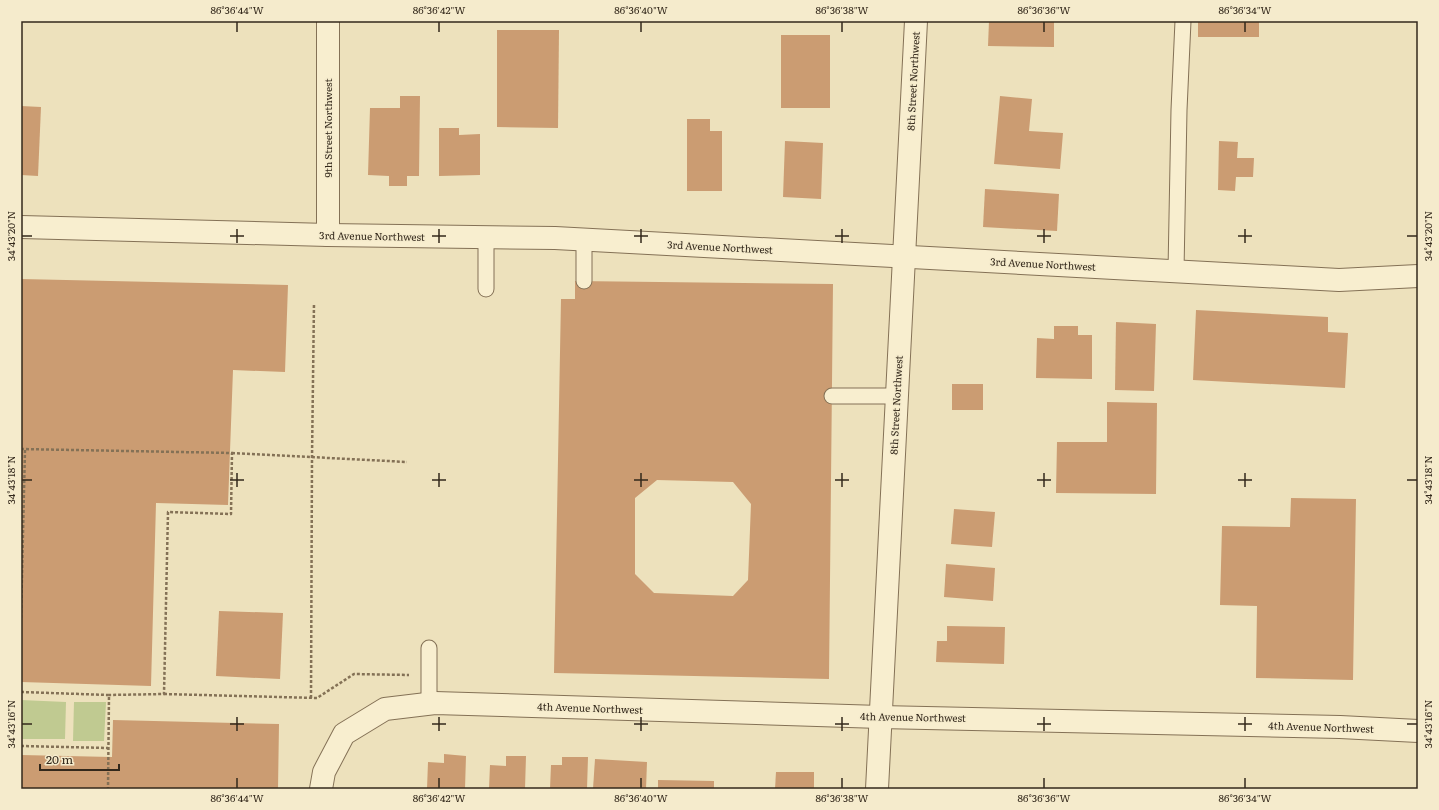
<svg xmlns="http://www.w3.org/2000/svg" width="1439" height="810" viewBox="0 0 1439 810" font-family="Literata,serif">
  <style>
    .green { fill: #c0ca91 }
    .building { fill: #cb9c72; fill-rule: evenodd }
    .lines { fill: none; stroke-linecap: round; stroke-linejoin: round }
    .lane-casing { stroke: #847156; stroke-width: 17 }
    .street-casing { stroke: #847156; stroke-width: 24 }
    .path { stroke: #847156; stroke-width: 2.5; stroke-dasharray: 3 2; stroke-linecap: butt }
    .lane { stroke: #f8eecf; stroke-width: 15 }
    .street { stroke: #f8eecf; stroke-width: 22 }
    .ticks { fill: none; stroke: #33281b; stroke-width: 1.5 }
    .labels { text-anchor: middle; stroke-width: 3; stroke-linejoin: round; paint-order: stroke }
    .street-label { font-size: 10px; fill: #33281b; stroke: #f5ebcc }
    .neatline { fill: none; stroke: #33281b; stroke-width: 1.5 }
    .ticks-label { font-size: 10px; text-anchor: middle; fill: #33281b }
  </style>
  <rect width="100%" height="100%" fill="#ede1bc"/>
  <g class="green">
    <path d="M21,700L66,702L65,739H21Z"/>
    <path d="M74,702H106L104,741H73Z"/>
  </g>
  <g class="building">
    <path d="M989,21H1054V47L988,46Z"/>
    <rect x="1198" y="21" width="61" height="16"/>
    <path d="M497,30H559L558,128L497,127Z"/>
    <rect x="781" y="35" width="49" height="73"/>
    <path d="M400,96H420L419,176H407V186H389V176L368,175L370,108H400Z"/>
    <path d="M1000,96L1032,99L1029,131L1063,133L1060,169L994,164Z"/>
    <path d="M21,106L41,107L38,176L21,175Z"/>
    <path d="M687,119H710V131H722V191H687Z"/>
    <path d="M439,128H459V135L480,134V175L439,176Z"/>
    <path d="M785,141L823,143L821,199L783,197Z"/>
    <path d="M1219,141L1238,142L1237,158H1254L1253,177H1236L1235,191L1218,190Z"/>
    <path d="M985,189L1059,194L1057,231L983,227Z"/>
    <path d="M21,279L288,285L285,372L233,370L228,505L156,503L151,686L21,682Z"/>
    <path d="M575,281L833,284L829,679L554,673L561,299H575ZM657,480L733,482L751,504L748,580L733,596L654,593L635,574V498Z"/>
    <path d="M1196,310L1328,317V332L1348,333L1345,388L1193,380Z"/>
    <path d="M1116,322L1156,324L1154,391L1115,390Z"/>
    <path d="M1054,326H1078V335H1092V379L1036,378L1037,338L1054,339Z"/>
    <rect x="952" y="384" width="31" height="26"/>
    <path d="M1107,402L1157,403L1156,494L1056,493L1057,442H1107Z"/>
    <path d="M1291,498L1356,499L1353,680L1256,678L1257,606L1220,605L1222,526L1290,527Z"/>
    <path d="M954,509L995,512L992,547L951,544Z"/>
    <path d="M946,564L995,568L993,601L944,597Z"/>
    <path d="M219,611L283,613L280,679L216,676Z"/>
    <path d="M947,626L1005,627L1004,664L936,662L937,641H947Z"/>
    <path d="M113,720L279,724L278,789H21V755L112,757Z"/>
    <path d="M444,754L466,756L465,789H427L428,762L444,763Z"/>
    <path d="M506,756H526L525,789H489L490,765L506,766Z"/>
    <path d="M562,757H588L587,789H550L551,765H562Z"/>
    <path d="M595,759L647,762L646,789H593Z"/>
    <path d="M776,772H814V789H775Z"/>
    <path d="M658,780L714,781V789H658Z"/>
  </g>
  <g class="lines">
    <g class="lane-casing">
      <g id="lane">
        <path d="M486,237V289"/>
        <path d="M1176,271L1179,110L1183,21"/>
        <path d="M584,281V240"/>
        <path d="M832,396H897"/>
        <path d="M429,704V648"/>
      </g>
    </g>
    <g class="street-casing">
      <g id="street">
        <path d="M21,227L328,235L555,238L1339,280L1418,276"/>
        <path d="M328,235V21"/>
        <path d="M321,789L324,772L344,734L385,709L435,703L880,717L1340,727L1418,731"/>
        <path d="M877,789L916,21"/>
      </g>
    </g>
    <g class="path">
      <path d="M21,449L232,453L231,514L168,512L164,694L109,695"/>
      <path d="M232,453L407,462"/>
      <path d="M21,618L25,449"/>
      <path d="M21,692L109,695L108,789"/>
      <path d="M164,694L317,698L354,674L409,675"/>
      <path d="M311,698L312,457L314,303"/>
      <path d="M21,746L108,748"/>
    </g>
    <use href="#lane" class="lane"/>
    <use href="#street" class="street"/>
  </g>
  <path class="ticks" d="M237,22V32M439,22V32M641,22V32M842,22V32M1044,22V32M1245,22V32M237,229V243M439,229V243M641,229V243M842,229V243M1044,229V243M1245,229V243M22,236H32M230,236H244M432,236H446M634,236H648M835,236H849M1037,236H1051M1238,236H1252M1407,236H1417M237,473V487M439,473V487M641,473V487M842,473V487M1044,473V487M1245,473V487M22,480H32M230,480H244M432,480H446M634,480H648M835,480H849M1037,480H1051M1238,480H1252M1407,480H1417M237,717V731M439,717V731M641,717V731M842,717V731M1044,717V731M1245,717V731M22,724H32M230,724H244M432,724H446M634,724H648M835,724H849M1037,724H1051M1238,724H1252M1407,724H1417M237,778V788M439,778V788M641,778V788M842,778V788M1044,778V788M1245,778V788"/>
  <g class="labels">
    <g class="street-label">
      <text transform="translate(913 81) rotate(-87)" y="4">8th Street Northwest</text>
      <text transform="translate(328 128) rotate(-90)" y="4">9th Street Northwest</text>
      <text transform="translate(372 236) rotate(1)" y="4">3rd Avenue Northwest</text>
      <text transform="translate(720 247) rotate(3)" y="4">3rd Avenue Northwest</text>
      <text transform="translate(1043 264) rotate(3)" y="4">3rd Avenue Northwest</text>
      <text transform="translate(896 405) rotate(-87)" y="4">8th Street Northwest</text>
      <text transform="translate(590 708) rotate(2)" y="4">4th Avenue Northwest</text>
      <text transform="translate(913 717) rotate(1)" y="4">4th Avenue Northwest</text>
      <text transform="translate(1321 727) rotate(2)" y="4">4th Avenue Northwest</text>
    </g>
  </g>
  <rect width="1439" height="810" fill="none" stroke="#f5ebcc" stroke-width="44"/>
  <path d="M40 764v6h79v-6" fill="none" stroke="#33281b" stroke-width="2"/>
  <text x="46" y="764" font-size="12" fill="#33281b" stroke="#f5ebcc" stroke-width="3" paint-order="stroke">20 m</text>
  <rect x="22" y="22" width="1395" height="766" class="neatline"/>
  <g class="ticks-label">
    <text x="237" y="14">86°36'44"W</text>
    <text x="439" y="14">86°36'42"W</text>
    <text x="641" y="14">86°36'40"W</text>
    <text x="842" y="14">86°36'38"W</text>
    <text x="1044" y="14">86°36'36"W</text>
    <text x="1245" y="14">86°36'34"W</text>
    <text transform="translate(11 236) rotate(-90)" y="4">34°43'20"N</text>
    <text transform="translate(1428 236) rotate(-90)" y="4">34°43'20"N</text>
    <text transform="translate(11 480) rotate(-90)" y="4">34°43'18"N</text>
    <text transform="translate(1428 480) rotate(-90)" y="4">34°43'18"N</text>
    <text transform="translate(11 724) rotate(-90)" y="4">34°43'16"N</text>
    <text transform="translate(1428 724) rotate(-90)" y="4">34°43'16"N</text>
    <text x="237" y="802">86°36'44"W</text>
    <text x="439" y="802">86°36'42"W</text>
    <text x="641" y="802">86°36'40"W</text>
    <text x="842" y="802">86°36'38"W</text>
    <text x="1044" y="802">86°36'36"W</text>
    <text x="1245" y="802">86°36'34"W</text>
  </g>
</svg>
